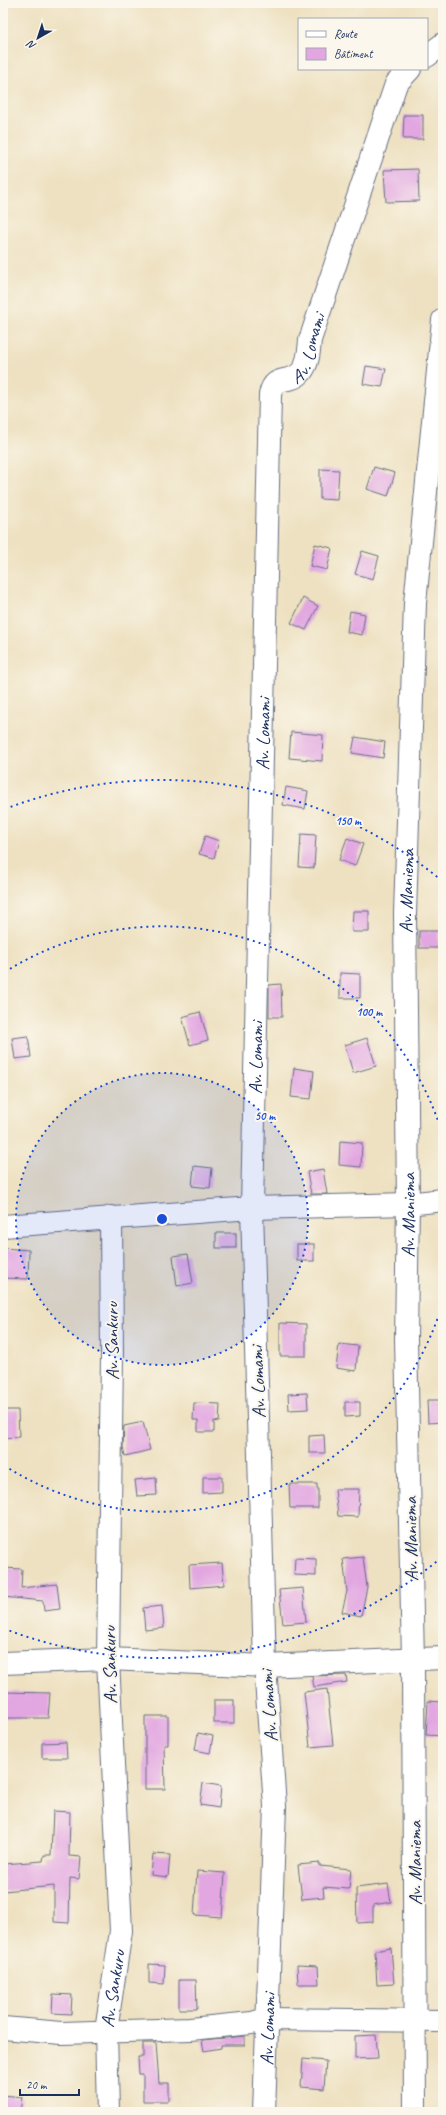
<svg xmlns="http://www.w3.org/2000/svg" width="446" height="2115" viewBox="0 0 446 2115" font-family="Caveat,sans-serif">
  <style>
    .building { fill: #e2a7e1 }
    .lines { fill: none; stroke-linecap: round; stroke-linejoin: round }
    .minor-casing { stroke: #656d81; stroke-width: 24 }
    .minor { stroke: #fff; stroke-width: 22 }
    .ring { fill: none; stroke: #1d4ed8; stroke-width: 2; stroke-dasharray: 2 4 }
    .labels { text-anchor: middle; stroke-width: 4; stroke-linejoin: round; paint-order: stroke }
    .street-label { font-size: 19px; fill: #1b2f5e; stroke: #fbf7ec }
    .centre { fill: #1d4ed8; stroke: #fbf7ec; stroke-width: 2 }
    .ring-label { font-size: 12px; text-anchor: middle; font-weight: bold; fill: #1d4ed8; stroke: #fbf7ec; stroke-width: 4; stroke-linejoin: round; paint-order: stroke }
  </style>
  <rect width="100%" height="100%" fill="#fbf7ec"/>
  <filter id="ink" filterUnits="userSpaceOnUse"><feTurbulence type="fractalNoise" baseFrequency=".025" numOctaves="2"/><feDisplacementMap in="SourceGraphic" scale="8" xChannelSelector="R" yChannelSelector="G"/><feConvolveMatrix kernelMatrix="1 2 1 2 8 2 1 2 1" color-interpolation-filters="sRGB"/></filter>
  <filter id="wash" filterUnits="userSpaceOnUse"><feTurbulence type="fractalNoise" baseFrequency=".012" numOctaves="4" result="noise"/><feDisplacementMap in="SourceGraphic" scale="16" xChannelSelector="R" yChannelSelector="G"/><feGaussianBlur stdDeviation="0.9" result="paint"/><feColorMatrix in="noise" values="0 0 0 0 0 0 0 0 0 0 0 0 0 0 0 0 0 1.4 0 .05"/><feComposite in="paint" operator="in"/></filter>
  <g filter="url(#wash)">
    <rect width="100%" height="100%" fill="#eee1c1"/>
    <g id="blocks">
      <g class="building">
        <path d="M404,115H423V139H403Z"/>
        <path d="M418,169L419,201L386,202L384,170Z"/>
        <path d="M366,366L386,369L382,387L363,384Z"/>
        <path d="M374,467L395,473L388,496L367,489Z"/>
        <path d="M320,469L339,470L337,500L320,499Z"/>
        <path d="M315,544L332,548L327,570L310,566Z"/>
        <path d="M362,551L379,556L373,579L355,574Z"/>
        <path d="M303,598L318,606L306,630L291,623Z"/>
        <path d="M350,611L365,614L362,635L347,632Z"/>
        <path d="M291,732L323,735L322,761L289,758Z"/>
        <path d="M355,737L385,742L383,758L352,753Z"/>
        <path d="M286,787L308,791L305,809L283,805Z"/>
        <path d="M301,834L316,835L314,868L299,867Z"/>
        <path d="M205,836L219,841L214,858L199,854Z"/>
        <path d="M347,838L363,844L355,866L339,860Z"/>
        <path d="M353,911H369V932H352Z"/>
        <rect x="419" y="931" width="20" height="17"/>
        <path d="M340,973L360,974V998H340Z"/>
        <path d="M281,984L282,1017H269V985Z"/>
        <path d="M200,1012L208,1040L190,1045L182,1017Z"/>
        <path d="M28,1036L31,1057L15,1059L12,1038Z"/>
        <path d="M367,1038L376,1066L353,1073L345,1045Z"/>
        <path d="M294,1068L314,1071L311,1099L291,1097Z"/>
        <path d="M340,1141L362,1143L361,1167L339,1165Z"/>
        <path d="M194,1166L212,1168L210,1188L192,1186Z"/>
        <path d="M323,1169L327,1194H311L307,1172Z"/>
        <rect x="216" y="1233" width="20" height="15"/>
        <rect x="297" y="1244" width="17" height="17"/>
        <path d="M3,1248L29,1250L28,1279L3,1278Z"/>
        <path d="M188,1254L193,1283L177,1286L173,1256Z"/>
        <path d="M280,1323L306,1324V1356H280Z"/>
        <path d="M339,1344L358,1346L356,1371L336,1368Z"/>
        <path d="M307,1393L308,1409L289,1410L288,1394Z"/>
        <path d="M427,1400H443V1422L428,1423Z"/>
        <path d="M345,1402H360V1416L345,1417Z"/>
        <path d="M194,1403L220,1404L219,1422L214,1421V1432H198V1420H193Z"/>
        <path d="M3,1410H18L19,1437L3,1438Z"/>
        <path d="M143,1422L150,1450L125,1456L123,1447L124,1426Z"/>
        <path d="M324,1435L325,1453H309V1436Z"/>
        <path d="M203,1477H222V1492L203,1493Z"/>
        <path d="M156,1478L157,1495L137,1496L135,1480Z"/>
        <path d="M289,1484H317V1488H318V1508H290Z"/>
        <path d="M335,1489H359L358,1517L338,1516Z"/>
        <path d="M363,1557L367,1587L361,1616L342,1612L347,1591L343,1559Z"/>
        <path d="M295,1558L316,1559V1576L294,1575Z"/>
        <path d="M222,1563L224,1585L190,1588L189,1565Z"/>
        <path d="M3,1568L22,1569L21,1588L57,1584L60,1609L44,1611L43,1601L3,1597Z"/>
        <path d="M303,1588L306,1622L283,1624L279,1590Z"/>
        <path d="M162,1606L164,1628L145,1630L143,1608Z"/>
        <path d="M346,1675L347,1682L314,1687L312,1676Z"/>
        <path d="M327,1689L333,1745L310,1747L304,1692Z"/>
        <path d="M4,1692L50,1693L48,1718H4Z"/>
        <rect x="214" y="1700" width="20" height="23"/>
        <path d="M428,1701L443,1702V1736L426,1735Z"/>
        <path d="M145,1716H168V1745H164L165,1789H145Z"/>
        <path d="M198,1733L213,1736L210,1753L195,1750Z"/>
        <path d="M66,1742L67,1758H42V1743Z"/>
        <path d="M203,1783L221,1786L219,1808L200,1805Z"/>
        <path d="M53,1811L70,1812L69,1856L81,1857L79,1879L70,1878L69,1923L54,1922V1886L4,1891L3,1864L43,1861L44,1855H51Z"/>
        <path d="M153,1854L170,1855L168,1877L151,1875Z"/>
        <path d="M320,1863V1866L351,1869L349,1889L323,1887L324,1897L302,1899L298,1865Z"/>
        <path d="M197,1871L225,1873L222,1917L194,1915Z"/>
        <path d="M388,1884L391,1902L373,1905V1922L357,1923L356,1888Z"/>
        <path d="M391,1948L394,1984L377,1985L375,1951Z"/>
        <path d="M149,1964L165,1965L164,1984L149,1983Z"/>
        <path d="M297,1965L318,1966L319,1984H298Z"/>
        <path d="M179,1980H196L197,2009H179Z"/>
        <path d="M53,1994L72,1995L71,2014L52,2013Z"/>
        <path d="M376,2035L378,2058L355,2059V2036Z"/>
        <path d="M245,2036V2045H221V2048L204,2051L202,2040Z"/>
        <path d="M143,2043H156L159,2083H169V2101H143V2074H139L138,2057H143Z"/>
        <path d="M303,2059L326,2061L324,2089L301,2087Z"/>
        <path d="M3,2095L22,2097L20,2112L3,2110Z"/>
      </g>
    </g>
  </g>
  <g filter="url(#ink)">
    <use href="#blocks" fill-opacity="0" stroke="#656d81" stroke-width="1"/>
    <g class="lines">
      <g class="minor-casing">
        <g id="minor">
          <path d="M427,56L443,44"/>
          <path d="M3,1226L252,1208L408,1204L443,1200"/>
          <path d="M3,1663L108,1659L265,1666L443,1658"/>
          <path d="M3,2028L62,2033L190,2029L252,2023L266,2019L443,2021"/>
          <path id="s1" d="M108,2112L106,2030L121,1931L108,1659L112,1355L111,1217"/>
          <path id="s2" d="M264,2112L275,1806L265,1666L252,1208L270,395C274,372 291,386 302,371C309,362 309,350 310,340L396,84L410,69"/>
          <path id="s3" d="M415,2112L413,1660L406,1339L408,1204L405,914L415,603L443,320"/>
        </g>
      </g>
      <use href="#minor" class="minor"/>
    </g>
  </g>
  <circle cx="162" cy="1219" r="146" fill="#1d4ed8" fill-opacity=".12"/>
  <g class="ring">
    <circle cx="162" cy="1219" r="146"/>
    <path d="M443 1302A293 293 0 0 1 5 1466M5 972A293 293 0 0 1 443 1136"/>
    <path d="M441 1558A439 439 0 0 1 5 1629M5 809A439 439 0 0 1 441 880"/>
  </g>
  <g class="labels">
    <g class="street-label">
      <text dy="7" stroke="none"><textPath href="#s2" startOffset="1785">Av. Lomami</textPath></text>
      <text dy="7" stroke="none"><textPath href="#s2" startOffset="1379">Av. Lomami</textPath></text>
      <text dy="7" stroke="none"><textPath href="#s3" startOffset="1221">Av. Maniema</textPath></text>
      <text dy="7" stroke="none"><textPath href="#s2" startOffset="1055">Av. Lomami</textPath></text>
      <text dy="7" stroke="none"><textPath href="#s3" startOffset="897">Av. Maniema</textPath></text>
      <text transform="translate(111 1341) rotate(-90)" y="7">Av. Sankuru</text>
      <text transform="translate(257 1382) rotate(-92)" y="7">Av. Lomami</text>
      <text transform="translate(410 1539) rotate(-91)" y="7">Av. Maniema</text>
      <text transform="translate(109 1665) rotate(-91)" y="7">Av. Sankuru</text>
      <text transform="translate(268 1706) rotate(-94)" y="7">Av. Lomami</text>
      <text transform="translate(414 1863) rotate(-90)" y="7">Av. Maniema</text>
      <text dy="7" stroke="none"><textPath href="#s1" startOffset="124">Av. Sankuru</textPath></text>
      <text dy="7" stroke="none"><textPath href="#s2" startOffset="83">Av. Lomami</textPath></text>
    </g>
  </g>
  <circle cx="162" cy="1219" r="6" class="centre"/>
  <g class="ring-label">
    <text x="348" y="825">150 m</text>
    <text x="369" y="1016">100 m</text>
    <text x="265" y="1120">50 m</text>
  </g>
  <rect width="446" height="2115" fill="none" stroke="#fbf7ec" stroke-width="16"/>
  <rect x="298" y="18" width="130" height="52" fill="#fbf7ec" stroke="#a1a7b3"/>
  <rect x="306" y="31" width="20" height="6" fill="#ffffff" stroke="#a1a7b3"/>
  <text x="334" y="38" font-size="12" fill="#1b2f5e">Route</text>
  <rect x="306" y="48" width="20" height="12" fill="#e2a7e1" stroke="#a1a7b3"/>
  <text x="334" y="58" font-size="12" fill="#1b2f5e">Bâtiment</text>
  <g transform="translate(38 38) rotate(219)" stroke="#fbf7ec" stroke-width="3" paint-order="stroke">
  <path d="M0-3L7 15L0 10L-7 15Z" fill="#1b2f5e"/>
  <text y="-6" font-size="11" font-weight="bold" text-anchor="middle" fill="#1b2f5e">N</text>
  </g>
  <path d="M20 2089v6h59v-6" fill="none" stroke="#1b2f5e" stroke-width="2"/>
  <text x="26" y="2089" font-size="12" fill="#1b2f5e" stroke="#fbf7ec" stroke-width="3" paint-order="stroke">20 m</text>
</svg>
